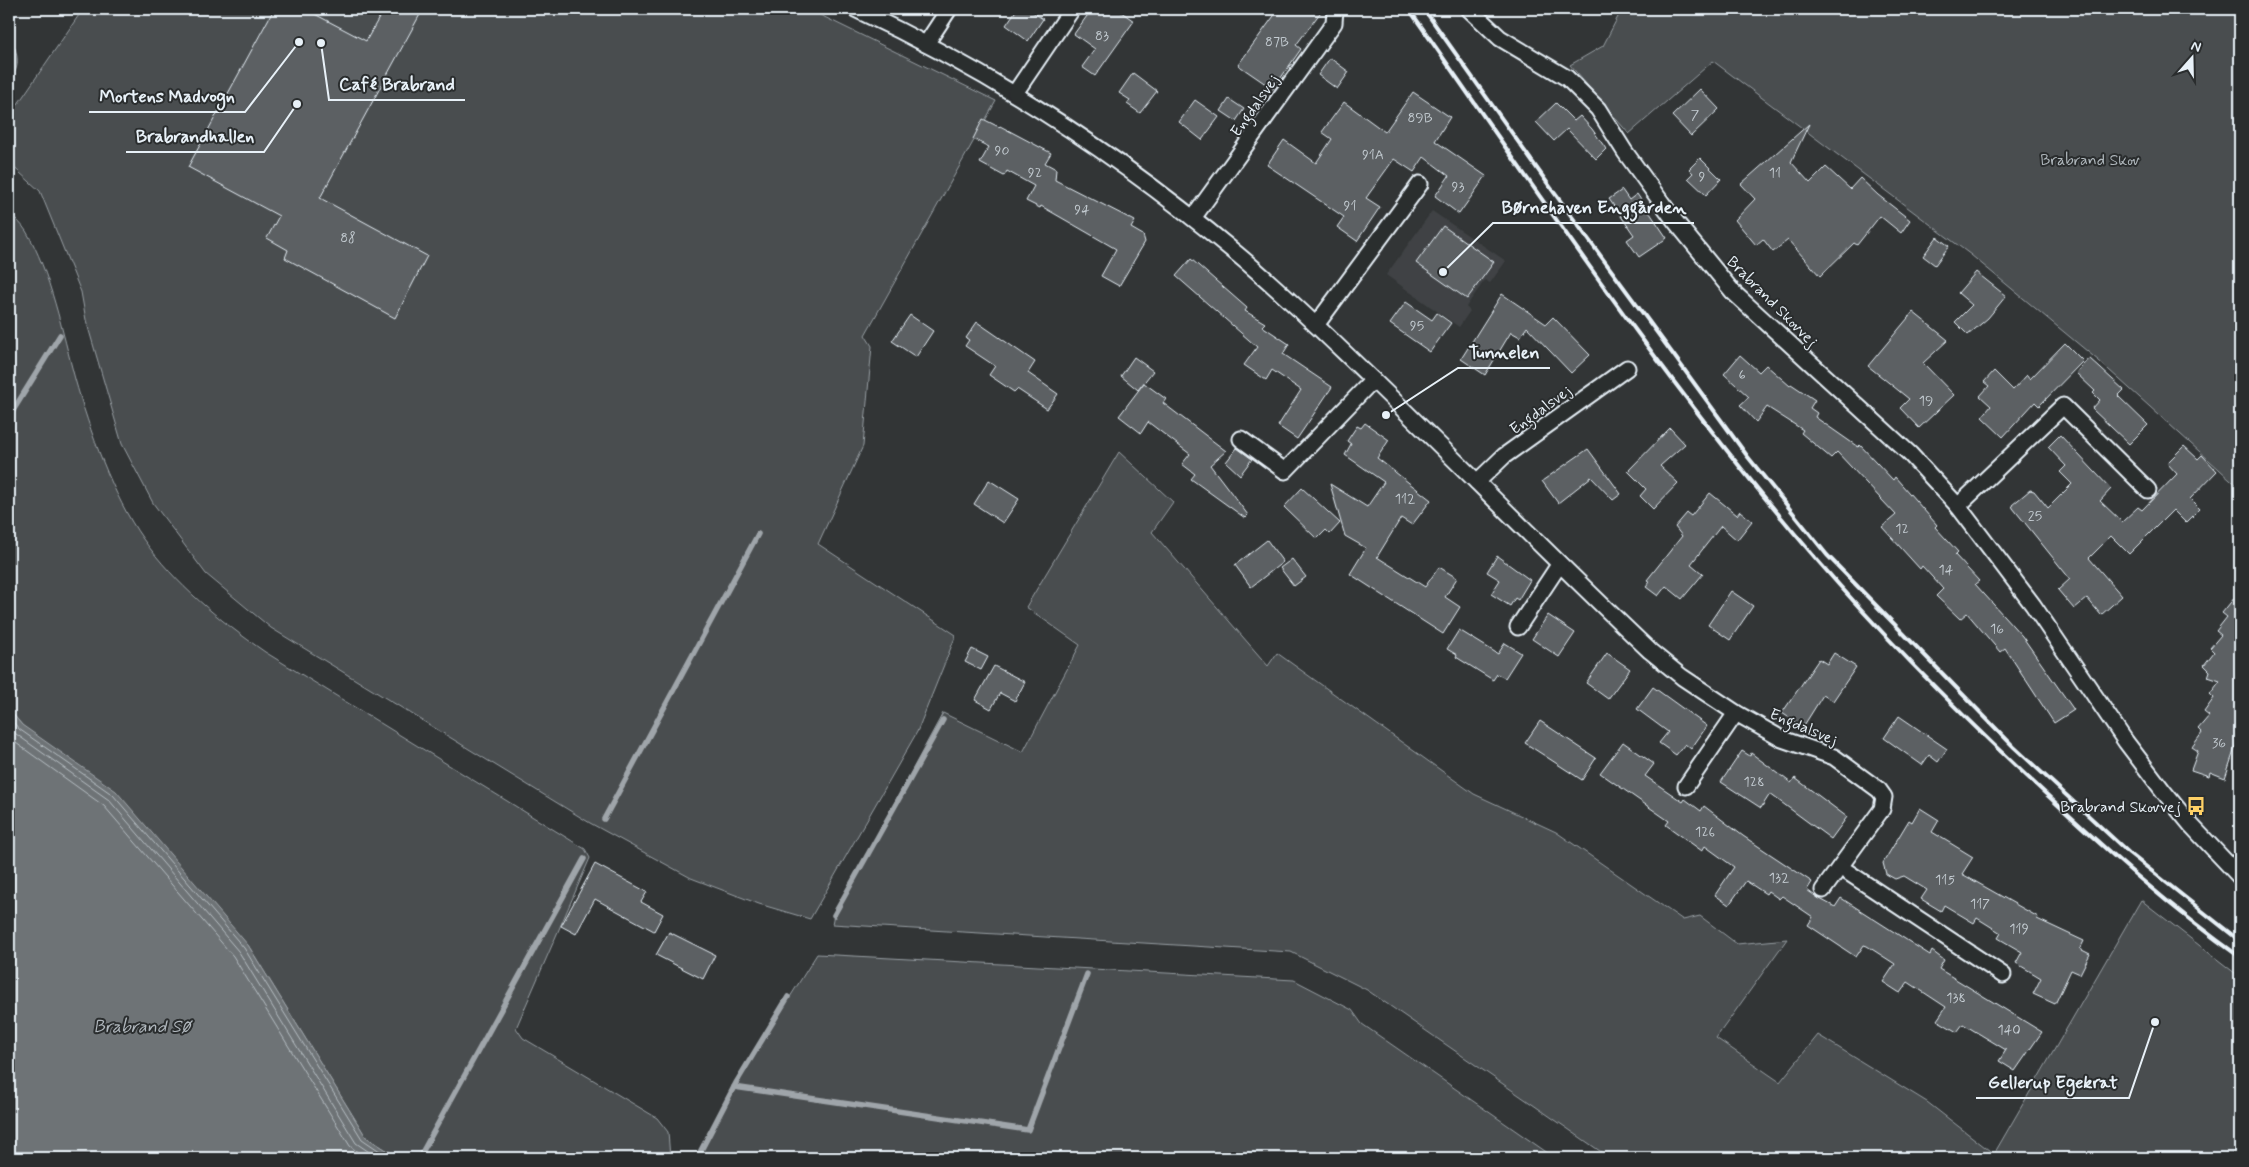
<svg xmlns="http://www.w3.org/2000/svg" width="2249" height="1167" viewBox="0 0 2249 1167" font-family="Mynerve,sans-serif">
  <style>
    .built { fill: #3f4244 }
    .green { fill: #494d4f; stroke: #989fa4 }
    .water { fill: #6e7376; stroke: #9fa5aa }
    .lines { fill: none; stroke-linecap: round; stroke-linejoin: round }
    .shore { stroke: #b7bfc4; stroke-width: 1 }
    .stream { stroke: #9fa5aa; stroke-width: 5.5 }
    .building { fill: #5c6063; stroke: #e8f1f8 }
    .street-casing { stroke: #e8f1f8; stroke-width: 19 }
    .street { stroke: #2a2d2e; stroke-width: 15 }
    .rail { stroke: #e8f1f8; stroke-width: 4 }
    .labels { text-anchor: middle; stroke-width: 4; stroke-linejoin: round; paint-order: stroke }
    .number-label { font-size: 14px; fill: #c5cdd3 }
    .street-label { font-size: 16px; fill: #e8f1f8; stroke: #2a2d2e }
    .park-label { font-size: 16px; fill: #b0b8bd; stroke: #2a2d2e }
    .poi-label { font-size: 16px; fill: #e8f1f8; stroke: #2a2d2e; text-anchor: end }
    .water-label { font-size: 18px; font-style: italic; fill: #b1b8be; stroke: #2a2d2e }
    .leader { fill: none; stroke: #e8f1f8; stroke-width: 2 }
    .callout-dot { fill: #e8f1f8; stroke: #2a2d2e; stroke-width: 2 }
    .callout-label { font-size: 18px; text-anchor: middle; font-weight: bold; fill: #e8f1f8; stroke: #2a2d2e; stroke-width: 4; stroke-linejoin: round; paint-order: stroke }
  </style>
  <rect width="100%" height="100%" fill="#323536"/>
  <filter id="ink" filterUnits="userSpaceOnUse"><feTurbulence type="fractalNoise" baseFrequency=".02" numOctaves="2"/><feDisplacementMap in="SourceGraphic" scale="10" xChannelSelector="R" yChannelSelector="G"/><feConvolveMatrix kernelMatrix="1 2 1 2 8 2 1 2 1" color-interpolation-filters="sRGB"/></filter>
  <g filter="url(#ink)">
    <path class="built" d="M1432,211L1506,261L1490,283L1485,280L1470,301L1466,307L1470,311L1459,327L1386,275Z"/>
    <g class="green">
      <path d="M83,9H808L996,101L865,335L872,346L863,446L818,544L956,635L917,732L810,919L759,904L691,878L590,823L271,628L206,574L153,503L122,444L86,320L81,292L40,191L9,163V117Z"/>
      <path d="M1622,9H2240V488L2099,361L1971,255L1713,61L1629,134L1570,65L1603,46Z"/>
      <path d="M9,211C14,218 22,224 26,231C50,270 63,335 75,379C89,429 113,497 143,539C176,585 219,620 265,652L585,849L590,858L516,1028L523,1038L657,1118L668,1132L670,1158H399L366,1137L248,945L22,725L9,709Z"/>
      <path d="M1119,452L1173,502L1152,532L1268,666L1277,653L1474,794L1556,832L1683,920L1700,916L1737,944L1787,939L1716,1038L1780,1082L1818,1035L1927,1102L1994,1154L2141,900L2240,977V1158H1610L1367,990L1291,952L832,924L834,914L943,713L1023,752L1080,645L1026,607Z"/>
      <path d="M817,954L1294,980L1352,1010L1362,1024L1555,1158H697L736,1083Z"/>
    </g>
    <g class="water">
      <path d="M9,46L15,48C19,62 18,70 9,81Z"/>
      <path d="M9,710L22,725L116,791L248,945L366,1137L399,1158H9Z"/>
    </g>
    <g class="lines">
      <g class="shore">
        <path d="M9,717L19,729L113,795L244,948L362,1139L390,1158"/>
        <path d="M9,727L16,734L109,800L239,952L356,1143L378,1158"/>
        <path d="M9,738L104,806L233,956L350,1146L365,1158"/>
      </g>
      <g class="stream">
        <path d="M9,417L60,335"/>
        <path d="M604,819L758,534"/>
        <path d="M834,915L943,720"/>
        <path d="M734,1087L1028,1130L1087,974"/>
        <path d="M419,1158L584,859"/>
        <path d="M697,1158L736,1083L788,997"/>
      </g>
    </g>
    <g class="building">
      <path d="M274,9H305L366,41L384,9H423L320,198L427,256L395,318L285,258L288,250L267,238L279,216L188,167Z"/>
      <path d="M1017,9H1028L1043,19L1028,41L1006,25Z"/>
      <path d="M1092,9H1117L1134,21L1095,76L1082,67L1095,49L1074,34Z"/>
      <path d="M1279,9H1323L1296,45L1301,49L1273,89L1238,65Z"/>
      <path d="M1330,58L1349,72L1337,89L1318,75Z"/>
      <path d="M1133,73L1157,91L1140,113L1127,104L1130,100L1119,93Z"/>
      <path d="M1700,89L1719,109L1691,136L1672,116Z"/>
      <path d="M1413,92L1450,117L1435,141L1486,176L1459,214L1435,196L1449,176L1424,157L1414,172L1394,159L1366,198L1380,207L1357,241L1337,227L1344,217L1267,165L1284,140L1316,163L1332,139L1322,132L1344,102L1385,132Z"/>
      <path d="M1229,99L1244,109L1236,121L1221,111Z"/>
      <path d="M1195,100L1219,117L1202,140L1179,122Z"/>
      <path d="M1556,103L1574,121L1580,116L1592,129L1606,149L1596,159L1567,129L1554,141L1536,122Z"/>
      <path d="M983,119L999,127L1000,126L1051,153L1045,163L1056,169L1055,180L1135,221L1131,228L1143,235L1145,242L1119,286L1101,276L1116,249L1041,206L1040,208L1026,201L1034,186L1007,171L1004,176L980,163L989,147L973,139Z"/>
      <path d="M1809,124L1791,162L1810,183L1826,167L1850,189L1860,178L1878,195L1910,220L1901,233L1880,216L1857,245L1854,243L1820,276L1788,240L1773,252L1763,239L1756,245L1735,220L1755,199L1741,184Z"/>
      <path d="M1700,158L1721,179L1706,195L1688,178L1693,173L1689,169Z"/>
      <path d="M1622,190L1629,200L1637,194L1667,238L1639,257L1627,240L1634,235L1609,199Z"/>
      <path d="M1443,226L1494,262L1467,299L1416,263Z"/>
      <path d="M1937,237L1949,246L1935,265L1923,256Z"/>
      <path d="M1191,259L1247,308L1245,311L1265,323L1262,326L1289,344L1283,354L1332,387L1297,439L1278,426L1301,390L1272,370L1266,380L1244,365L1257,347L1176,276Z"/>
      <path d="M1976,272L2006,296L1988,318L1968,335L1955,322L1972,305L1958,293Z"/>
      <path d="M1502,294L1546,324L1553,317L1590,355L1571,373L1527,327L1520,337L1511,332L1485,375L1461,359Z"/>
      <path d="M1406,302L1432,320L1437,313L1451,323L1430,352L1390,324Z"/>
      <path d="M1913,312L1948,340L1923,363L1954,395L1919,428L1900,408L1909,399L1868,366Z"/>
      <path d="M910,315L933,331L916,357L892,341Z"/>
      <path d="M977,322L1035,362L1028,373L1058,394L1047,409L1017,389L1014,392L989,375L995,366L965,346L969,340L966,338Z"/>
      <path d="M2065,343L2083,361L2039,406L2035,402L2003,437L1982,417L1991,406L1980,396L1989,386L1984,382L1994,371L2013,390L2027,375L2030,379Z"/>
      <path d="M1740,355L1759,372L1766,365L1790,386L1791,384L1815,400L1810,408L1817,413L1815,417L1858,447L1860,445L1893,480L1895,477L1937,525L1935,527L1958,552L1955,555L1979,581L1975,584L2022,636L2074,710L2054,723L2005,648L2000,652L1967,613L1960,619L1936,596L1943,589L1922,566L1920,569L1882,527L1896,515L1837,452L1831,458L1801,433L1803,430L1767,407L1756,422L1740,405L1749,397L1724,374Z"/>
      <path d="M1134,357L1153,371L1138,390L1121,376Z"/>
      <path d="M2089,358L2124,390L2118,396L2148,425L2129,444L2092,409L2100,400L2093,393L2095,391L2076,373Z"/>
      <path d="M1144,383L1166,399L1163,403L1226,451L1210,465L1248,515L1245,518L1191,479L1195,474L1182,464L1190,454L1148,422L1141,433L1119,416Z"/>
      <path d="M1365,423L1389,440L1377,458L1431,500L1412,525L1401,518L1377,557L1425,587L1439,567L1457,578L1445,597L1460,607L1443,634L1350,574L1366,548L1345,536L1330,484L1367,507L1384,482L1345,455L1351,444L1347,441L1357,426L1361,428Z"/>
      <path d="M1670,428L1685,444L1660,466L1678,483L1653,509L1640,496L1646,489L1628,471Z"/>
      <path d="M2060,435L2111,489L2100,501L2122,522L2138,507L2142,510L2177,474L2167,463L2184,446L2198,459L2202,455L2217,471L2190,499L2200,509L2186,523L2173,510L2129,554L2111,536L2089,558L2122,596L2101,615L2087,598L2074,609L2058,590L2070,579L2013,508L2012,505L2030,490L2034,491L2048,508L2072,484L2060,472L2066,466L2048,447Z"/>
      <path d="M1237,448L1252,459L1240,475L1226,462Z"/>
      <path d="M1588,449L1621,494L1613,500L1591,477L1558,503L1542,481Z"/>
      <path d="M989,480L1019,499L1003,523L974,504Z"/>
      <path d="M1302,488L1340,523L1330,534L1326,530L1317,539L1284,507Z"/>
      <path d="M1710,493L1737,515L1740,511L1752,521L1737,540L1721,526L1691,564L1703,574L1682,599L1666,586L1658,596L1646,587L1650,582L1647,580L1682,536L1675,527L1687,513L1691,516Z"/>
      <path d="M1267,540L1283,562L1251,587L1235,565Z"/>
      <path d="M1497,556L1530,580L1518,600L1515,598L1510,606L1491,594L1500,580L1487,572Z"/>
      <path d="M1292,559L1306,577L1294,586L1280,568Z"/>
      <path d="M1731,591L1753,606L1730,640L1708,625Z"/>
      <path d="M2240,591V733L2225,778L2210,772L2209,776L2191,770L2198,751L2192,747L2202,733L2198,729L2209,716L2204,712L2214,698L2210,694L2220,681L2208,677L2210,671L2204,665L2214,652L2210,648L2221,635L2216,631L2227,617L2222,613Z"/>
      <path d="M1548,615L1575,633L1559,657L1532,639Z"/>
      <path d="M1459,630L1498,654L1505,643L1521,653L1505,678L1497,674L1493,680L1456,657L1457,655L1447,649Z"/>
      <path d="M972,649L988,657L981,670L965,662Z"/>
      <path d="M1607,653L1630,669L1608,699L1586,683Z"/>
      <path d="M1834,653L1856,667L1833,701L1823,695L1803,727L1782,713L1819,659L1827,664Z"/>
      <path d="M994,666L1025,682L1015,701L1000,693L991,709L975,700Z"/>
      <path d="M1653,687L1707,726L1691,749L1685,744L1676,755L1659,743L1668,732L1637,709Z"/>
      <path d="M1899,716L1947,749L1938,762L1929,755L1922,765L1884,738Z"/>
      <path d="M1540,721L1596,758L1582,780L1525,743Z"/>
      <path d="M1623,742L1654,764L1645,776L1683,802L1685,799L1701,811L1704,806L1743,836L1812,882L1807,890L1818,898L1835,907L1841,898L1930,955L1932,951L1944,960L1939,969L2042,1032L2015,1071L1999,1061L2006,1050L1963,1024L1957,1032L1937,1020L1946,1007L1908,982L1900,993L1883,982L1895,964L1867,946L1864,945L1856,957L1808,925L1813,917L1782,896L1779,899L1768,891L1766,894L1746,881L1729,905L1715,895L1734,867L1705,846L1702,851L1666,825L1669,821L1600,773Z"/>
      <path d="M1742,751L1750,756L1751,753L1791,783L1795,778L1847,817L1831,839L1770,794L1761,808L1721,782Z"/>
      <path d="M1920,808L1939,820L1932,832L1973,857L1962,874L2038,917L2037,919L2084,941L2080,949L2090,954L2080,974L2071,970L2055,1004L2033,994L2041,978L2016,963L2022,952L1998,938L2001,933L1977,918L1974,923L1944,905L1941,911L1921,899L1927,890L1904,876L1895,879L1886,874L1883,863L1909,820L1912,822Z"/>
      <path d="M595,864L647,892L641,902L663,914L654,931L595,899L576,934L561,926Z"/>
      <path d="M669,932L715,955L703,979L656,955Z"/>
    </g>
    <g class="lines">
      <g class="street-casing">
        <g id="street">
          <path d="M855,9C993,73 1120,156 1237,254C1284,293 1328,337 1373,380C1466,470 1556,562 1650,651L1682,677L1736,713L1782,739L1834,757L1879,790L1884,797L1882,809L1823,890"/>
          <path d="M1469,9L1500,38L1567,78L1598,109L1625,152L1675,221L1733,292L1910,454L1958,506L2033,605L2126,742L2164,792L2191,825L2240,877"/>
          <path d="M926,44L949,9"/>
          <path d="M1015,93L1072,9"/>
          <path d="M1193,218L1334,23L1335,9"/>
          <path d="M1316,325L1420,184"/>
          <path d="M1241,439L1285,471L1373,380"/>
          <path d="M1477,482L1504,456L1627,368"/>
          <path d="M1958,506L2063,406L2148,490"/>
          <path d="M1518,627L1559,565"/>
          <path d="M1686,786L1736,713"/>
          <path d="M1840,867L2003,975"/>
        </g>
      </g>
      <use href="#street" class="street"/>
      <g class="rail">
        <path d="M1409,9C1540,196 1669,389 1818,561C1889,643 1966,720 2045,793C2107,851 2171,908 2240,957"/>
        <path d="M1424,9L1553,191L1675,357L1748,457L1827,555L2014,747L2129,853L2240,941"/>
      </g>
    </g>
  </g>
  <defs>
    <g id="bus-bare" transform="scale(1.5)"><path d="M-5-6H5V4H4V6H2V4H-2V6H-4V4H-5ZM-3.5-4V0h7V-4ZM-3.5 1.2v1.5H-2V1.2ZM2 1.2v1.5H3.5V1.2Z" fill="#ffd166" stroke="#2a2d2e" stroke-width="2.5" paint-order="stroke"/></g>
  </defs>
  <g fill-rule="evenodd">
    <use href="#bus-bare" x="2196" y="806"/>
  </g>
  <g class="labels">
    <g class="number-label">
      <text x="1102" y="40">83</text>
      <text x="1277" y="46">87B</text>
      <text x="1695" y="119">7</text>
      <text x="1420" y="122">89B</text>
      <text x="1002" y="155">90</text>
      <text x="1373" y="159">91A</text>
      <text x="1035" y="177">92</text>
      <text x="1775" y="177">11</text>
      <text x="1702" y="181">9</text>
      <text x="1458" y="191">93</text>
      <text x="1350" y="210">91</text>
      <text x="1082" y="214">94</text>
      <text x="348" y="242">88</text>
      <text x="1417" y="330">95</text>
      <text x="1742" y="379">6</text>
      <text x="1926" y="405">19</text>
      <text x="1405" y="503">112</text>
      <text x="2035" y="520">25</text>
      <text x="1902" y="533">12</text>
      <text x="1946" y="574">14</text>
      <text x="1997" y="633">16</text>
      <text x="2219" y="747">36</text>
      <text x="1754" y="786">128</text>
      <text x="1705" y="836">126</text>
      <text x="1779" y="882">132</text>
      <text x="1945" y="884">115</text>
      <text x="1980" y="908">117</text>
      <text x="2019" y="933">119</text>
      <text x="1956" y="1002">138</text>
      <text x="2009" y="1034">140</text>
    </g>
    <g class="street-label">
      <text transform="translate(1254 105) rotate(-55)" y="6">Engdalsvej</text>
      <text transform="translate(1773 301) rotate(45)" y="6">Brabrand Skovvej</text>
      <text transform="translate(1540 409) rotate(-36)" y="6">Engdalsvej</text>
      <text transform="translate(1804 726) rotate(23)" y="6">Engdalsvej</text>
    </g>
    <g class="park-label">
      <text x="2090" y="165">Brabrand Skov</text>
    </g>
    <g class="poi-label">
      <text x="2181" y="812">Brabrand Skovvej</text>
    </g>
    <g class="water-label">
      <text x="142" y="1032">Brabrand Sø</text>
    </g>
  </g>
  <path class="leader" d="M321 43L329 100H465M299 42L245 112H89M297 104L264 152H126M1443 272L1493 223H1694M1386 415L1458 368H1550M2155 1022L2129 1098H1976"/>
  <g class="callout-dot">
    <circle cx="321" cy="43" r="5"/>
    <circle cx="299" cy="42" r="5"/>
    <circle cx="297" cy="104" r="5"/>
    <circle cx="1443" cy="272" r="5"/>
    <circle cx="1386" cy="415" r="5"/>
    <circle cx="2155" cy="1022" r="5"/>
  </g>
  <g class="callout-label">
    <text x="397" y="90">Café Brabrand</text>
    <text x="167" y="102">Mortens Madvogn</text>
    <text x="195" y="142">Brabrandhallen</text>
    <text x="1594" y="213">Børnehaven Enggården</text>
    <text x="1504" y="358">Tunnelen</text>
    <text x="2053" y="1088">Gellerup Egekrat</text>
  </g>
  <rect width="2249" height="1167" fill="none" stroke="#2a2d2e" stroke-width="30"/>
  <rect x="15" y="15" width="2219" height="1137" fill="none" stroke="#e8f1f8" stroke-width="2" filter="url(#ink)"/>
  <g transform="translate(2192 58) rotate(20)" stroke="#2a2d2e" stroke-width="4" paint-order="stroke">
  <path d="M0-4L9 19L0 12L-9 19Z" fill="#e8f1f8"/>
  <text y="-8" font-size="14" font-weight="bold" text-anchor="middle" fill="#e8f1f8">N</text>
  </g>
</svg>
